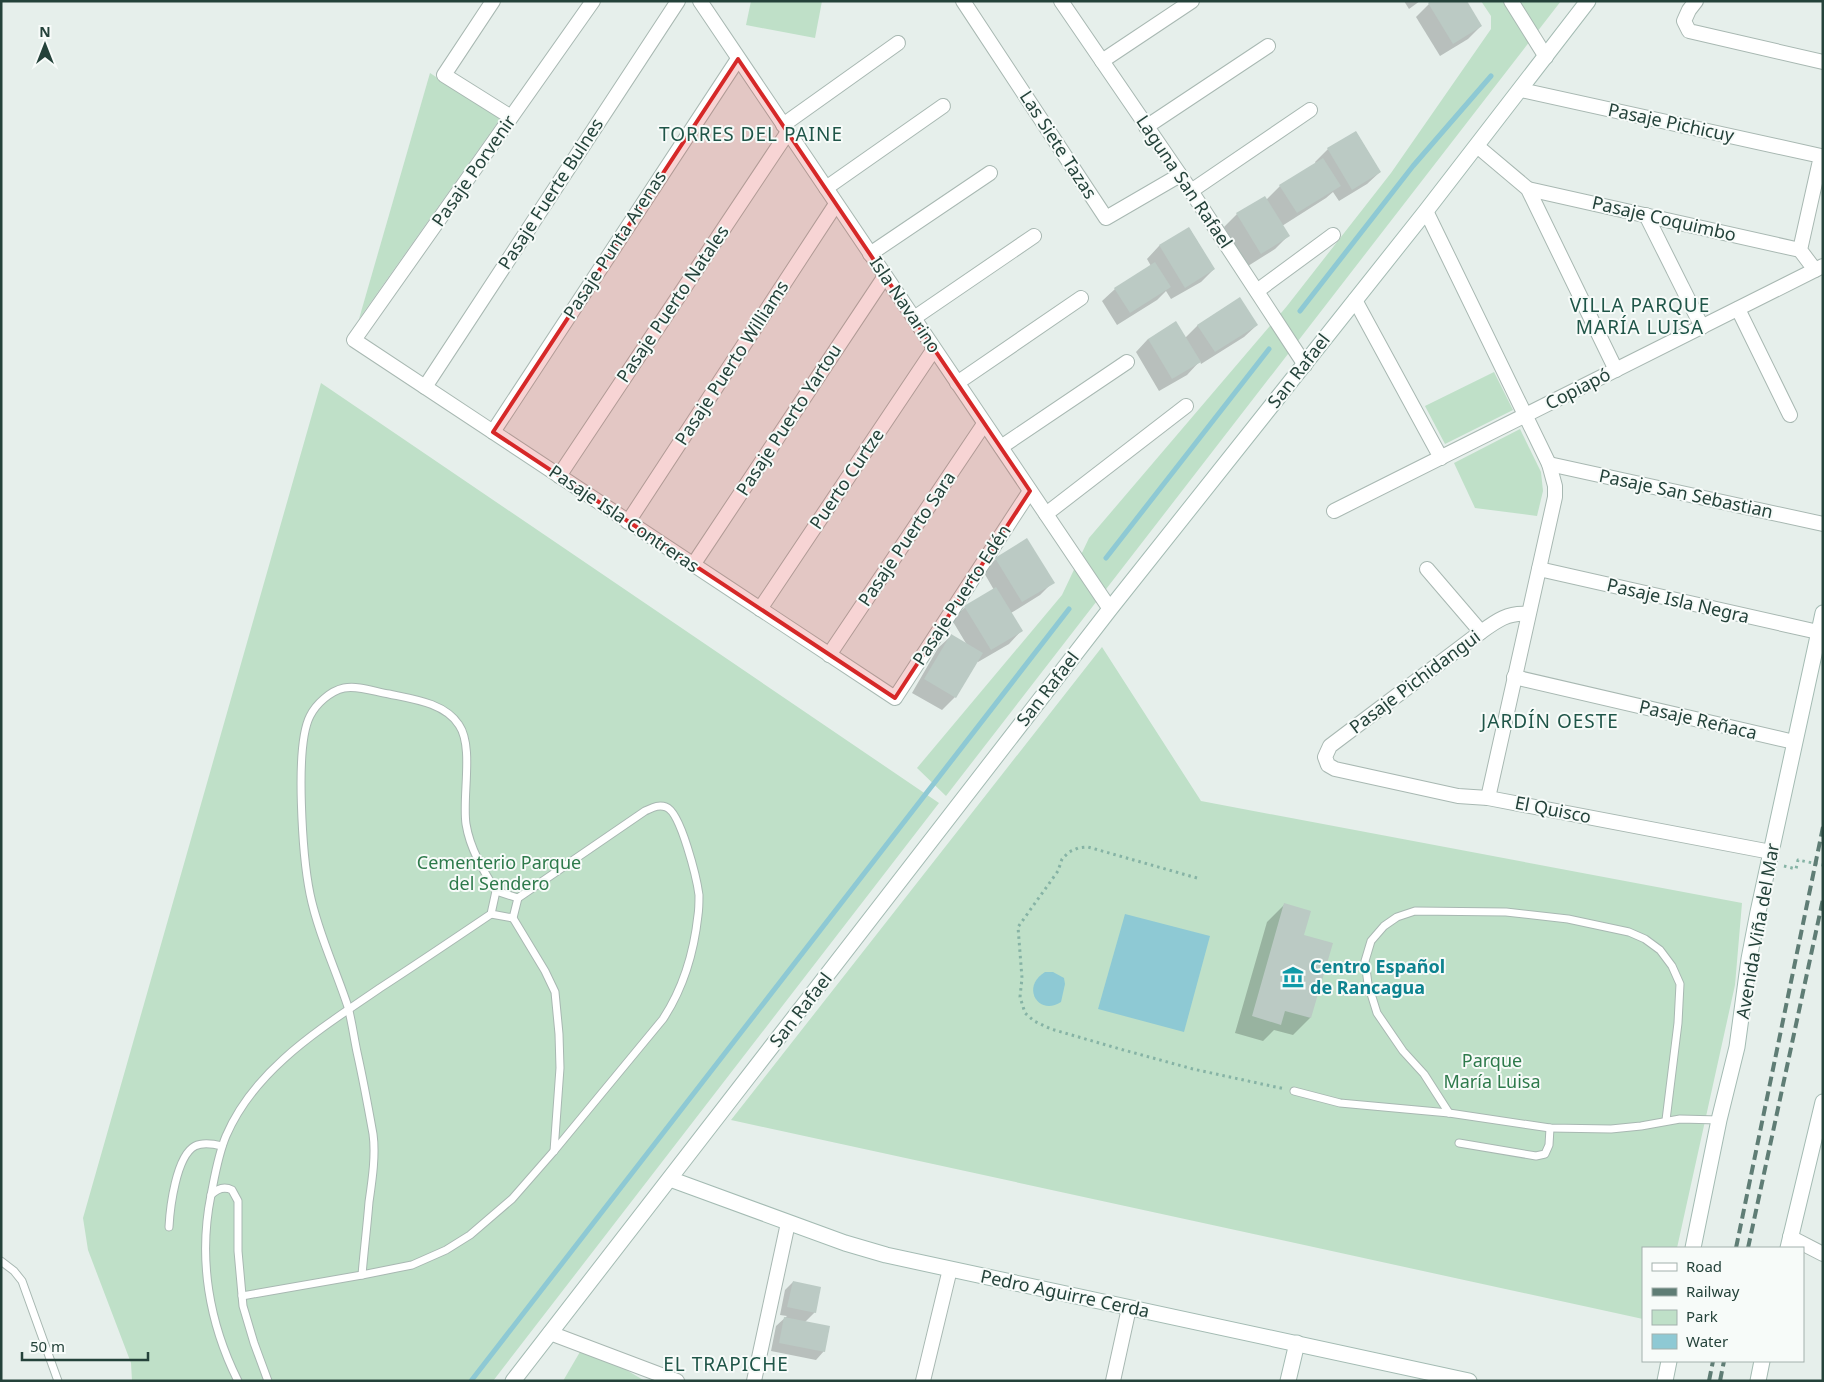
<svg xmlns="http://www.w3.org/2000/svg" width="1824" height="1382" viewBox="0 0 1824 1382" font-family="'Noto Sans',sans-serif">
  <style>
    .green { fill: #bfe0c8 }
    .water { fill: #8ec9d4 }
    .shadow { fill: #0003 }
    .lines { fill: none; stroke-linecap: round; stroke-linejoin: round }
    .stream { stroke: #8ec9d4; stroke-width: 5 }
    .building { fill: #bbcac4 }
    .lane-casing { stroke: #a8b8b2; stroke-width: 9 }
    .street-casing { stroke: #a8b8b2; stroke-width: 16 }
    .secondary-casing { stroke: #a4bbb3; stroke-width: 17 }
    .path { stroke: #86b3a5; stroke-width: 3; stroke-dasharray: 2.5 4; stroke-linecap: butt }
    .lane { stroke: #fff; stroke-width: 7 }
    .street { stroke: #fff; stroke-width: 14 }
    .secondary { stroke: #fff; stroke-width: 15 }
    .rail { stroke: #5f7d75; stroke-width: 4; stroke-dasharray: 10 5; stroke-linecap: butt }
    .marked { fill: #d62828; fill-opacity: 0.2; stroke: #d62828; stroke-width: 4; stroke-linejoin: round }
    .labels { text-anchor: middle; stroke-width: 4; stroke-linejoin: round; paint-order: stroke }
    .street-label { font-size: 18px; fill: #24423a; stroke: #f7fbf9 }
    .park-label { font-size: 18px; fill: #2d7a4b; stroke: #f7fbf9 }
    .culture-label { font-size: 18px; font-weight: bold; fill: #0d838f; stroke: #f7fbf9; text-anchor: start }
    .neighbourhood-label { font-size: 19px; letter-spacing: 1px; fill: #1f5548; stroke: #f7fbf9 }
  </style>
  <rect width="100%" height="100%" fill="#e6efeb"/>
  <g class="green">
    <path d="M751,1H822L815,38L746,25Z"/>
    <path d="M1481,1H1561L946,796L917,768L1062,595L1089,538L1287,306L1391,173L1491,29V16Z"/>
    <path d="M430,73L500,119L359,319Z"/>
    <path d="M1494,372L1513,410L1445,444L1425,406Z"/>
    <path d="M321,383L939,803L493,1381H132L131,1363L88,1250L83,1218Z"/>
    <path d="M1520,429L1541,472L1543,491L1537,516L1475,508L1454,463Z"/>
    <path d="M1102,647L1201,801L1742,903L1735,985L1677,1248H1643V1319L731,1120Z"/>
    <path d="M584,1345L645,1381H563Z"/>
  </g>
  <g class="water">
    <path d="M1125,914L1210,936L1184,1032L1098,1009Z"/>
    <path d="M1045,972H1053L1064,978L1065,984L1061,1002C1039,1017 1020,987 1045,972Z"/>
  </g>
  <g class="shadow">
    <path d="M1404,1H1420L1409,9Z"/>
    <path d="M1429,4L1481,26L1468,39L1440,56L1416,17Z"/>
    <path d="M1356,132L1380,172L1367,184L1339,201L1333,192L1326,198L1282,226L1288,236L1275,249L1248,266L1224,227L1237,214L1266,200L1280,186L1316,164L1315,162L1328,149Z"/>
    <path d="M1189,228L1214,269L1201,282L1171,299L1166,291L1157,300L1117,325L1102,301L1115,289L1151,266L1147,259L1159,246Z"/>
    <path d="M1198,325H1257L1244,337L1201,364L1200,361L1187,375L1159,391L1136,352L1148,339L1185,338Z"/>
    <path d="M996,559L1053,582L1040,595L1011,613L1021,631L1009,644L978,662L977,661L955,697L942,710L912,693L938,648L951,636L967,645L952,620L965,607L994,590L983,571Z"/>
    <path d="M1284,905L1303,936L1331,944L1310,1018L1293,1035L1274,1030L1263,1041L1235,1033L1267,922Z"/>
    <path d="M793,1282L815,1312L805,1322L824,1351L816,1360L771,1351L776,1326L787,1316L780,1315L785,1290Z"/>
  </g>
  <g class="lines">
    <g class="stream">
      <path d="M1300,311L1413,166L1491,76"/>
      <path d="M1106,558L1269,349"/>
      <path d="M471,1381L1069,609"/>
    </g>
  </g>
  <g class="building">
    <path d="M1431,1H1467L1482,26L1453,44L1428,3Z"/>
    <path d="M1356,131L1381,172L1352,190L1327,148Z"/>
    <path d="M1323,158L1341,186L1297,213L1279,185Z"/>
    <path d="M1265,196L1290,236L1261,254L1236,213Z"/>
    <path d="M1189,227L1215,269L1185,288L1159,245Z"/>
    <path d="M1155,262L1171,287L1130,313L1114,288Z"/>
    <path d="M1240,297L1258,325L1215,352L1197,325Z"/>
    <path d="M1176,321L1201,362L1172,379L1148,339Z"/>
    <path d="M1027,538L1055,583L1022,602L995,558Z"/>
    <path d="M996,587L1023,631L991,650L964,606Z"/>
    <path d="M951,634L983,653L956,698L924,679Z"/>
    <path d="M1284,903L1311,911L1304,935L1333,943L1311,1018L1285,1011L1281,1025L1252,1016Z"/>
    <path d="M793,1281L821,1287L816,1313L787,1307Z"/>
    <path d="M784,1317L830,1326L825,1352L779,1343Z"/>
  </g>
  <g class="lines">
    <g class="lane-casing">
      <g id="lane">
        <path d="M491,914L513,918"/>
        <path d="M1294,1091L1340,1103L1449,1113L1550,1128L1611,1129L1641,1126L1680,1119L1719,1120"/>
        <path d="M1449,1113L1424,1074L1403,1051L1377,1013L1368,984L1365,961L1371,941L1384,926L1397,917L1415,911L1506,912L1568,919L1629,932L1645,939L1660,950L1672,966L1680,984L1678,1023L1666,1120"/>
        <path d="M1459,1143L1536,1156L1545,1154L1549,1145L1550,1128"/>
        <path d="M211,1195C215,1175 218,1155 226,1136C255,1068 322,1028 380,988C417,964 454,939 491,914L496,891L518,898L513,918L545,971L555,992L559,1034L560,1068L554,1151"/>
        <path d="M169,1227C170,1208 176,1156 195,1146C203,1142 214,1144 222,1146"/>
        <path d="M1,1261L14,1271L22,1281L58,1381"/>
        <path d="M362,1275C364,1251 367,1227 369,1202C372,1181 376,1155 373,1134C368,1106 363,1079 357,1052C354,1038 352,1022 348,1007C336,970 318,933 310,894C303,859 294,747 310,716C316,704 330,691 344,688C358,685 376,692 389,694C413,699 445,703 459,725C474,747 462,796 466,824C470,849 483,870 496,891"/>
        <path d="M242,1296L362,1275L412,1265L446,1250L470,1235L512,1199L554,1151L663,1019C684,987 694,952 698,915C699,909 699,901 699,895C697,880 681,812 666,807C658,804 652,808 645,811L518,898"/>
        <path d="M238,1381C209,1323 198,1259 211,1195C217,1189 224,1186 232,1190L238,1201V1251L243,1306L254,1343L268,1381"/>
      </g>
    </g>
    <g class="street-casing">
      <g id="street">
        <path d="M493,1L444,75L511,117"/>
        <path d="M593,1L354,340L895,698L1030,491"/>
        <path d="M700,1L1110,609"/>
        <path d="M963,1L1106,218L1180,175"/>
        <path d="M1061,1L1191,191L1305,365"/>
        <path d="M1511,1L1546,57"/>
        <path d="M1696,1L1689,10L1684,21L1689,31L1823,62"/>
        <path d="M1102,61L1192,1"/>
        <path d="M1521,90L1821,156L1800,250L1815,270"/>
        <path d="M783,125L898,43"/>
        <path d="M1146,127L1268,46"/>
        <path d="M1477,146L1528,189L1616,370"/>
        <path d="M826,188L943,106"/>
        <path d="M1528,189L1800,250"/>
        <path d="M1191,191L1310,110"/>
        <path d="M1426,211L1549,464L1555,486V497L1488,798"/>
        <path d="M1646,215L1702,327"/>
        <path d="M870,254L990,173"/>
        <path d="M1257,291L1333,235"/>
        <path d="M1355,300L1441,458"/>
        <path d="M1738,309L1790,415"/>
        <path d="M914,318L1034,236"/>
        <path d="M957,383L1081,298"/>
        <path d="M425,387L678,1"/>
        <path d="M493,432L738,59"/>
        <path d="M1001,447L1127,362"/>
        <path d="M1549,464L1823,524"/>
        <path d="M559,476L788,132"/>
        <path d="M1334,511L1823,266"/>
        <path d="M1046,514L1186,406"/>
        <path d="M628,522L836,204"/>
        <path d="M693,565L885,276"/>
        <path d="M1427,569L1481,632"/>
        <path d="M1539,569L1818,632"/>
        <path d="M760,609L934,349"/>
        <path d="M1528,614C1508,612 1496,621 1481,632L1330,746L1325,757L1328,765L1335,769L1458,796L1488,798L1771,852"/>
        <path d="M829,655L984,424"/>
        <path d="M1514,677L1794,742"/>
        <path d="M1790,1237L1823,1254"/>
        <path d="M550,1333L677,1381"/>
        <path d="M754,1381L788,1223"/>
        <path d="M923,1381L950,1269"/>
        <path d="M1113,1381L1129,1308"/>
      </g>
    </g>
    <g class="secondary-casing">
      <g id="secondary">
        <path d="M670,1179L845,1243L886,1255L1469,1381"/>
        <path d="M1693,1248L1719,1120L1737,1047L1749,959L1758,912L1823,613"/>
        <path d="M1788,1248L1823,1102"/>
        <path d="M513,1381L1110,609L1426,211L1588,1"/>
        <path d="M1288,1381L1297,1343"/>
        <path d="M1665,1381L1669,1361"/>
        <path d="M1758,1381L1762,1361"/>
      </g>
    </g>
    <g class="path">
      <path d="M1784,866L1796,869L1798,860L1823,865"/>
      <path d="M1197,878L1088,847L1078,848L1069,852L1062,859L1058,871L1018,927L1022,978L1020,997L1025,1013L1034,1021L1051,1029L1120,1049L1193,1069L1285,1089"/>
    </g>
    <use href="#lane" class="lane"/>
    <use href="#street" class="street"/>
    <use href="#secondary" class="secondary"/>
    <g class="rail">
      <path d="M1736,1248L1823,827"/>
      <path d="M1748,1248L1823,899"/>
      <path d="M1709,1381L1713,1361"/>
      <path d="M1720,1381L1724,1361"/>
    </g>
  </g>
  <path class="marked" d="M738,59L1030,491L895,698L493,432Z"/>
  <defs>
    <g id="museum-bare" transform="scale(1.725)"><path d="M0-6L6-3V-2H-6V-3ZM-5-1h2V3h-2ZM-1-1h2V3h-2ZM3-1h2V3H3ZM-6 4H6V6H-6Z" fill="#0f9aa8" stroke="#f7fbf9" stroke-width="2.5" paint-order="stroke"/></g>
  </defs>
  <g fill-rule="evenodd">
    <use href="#museum-bare" x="1293" y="977"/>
  </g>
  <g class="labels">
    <g class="street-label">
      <text transform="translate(1671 123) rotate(12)" y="6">Pasaje Pichicuy</text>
      <text transform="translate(1058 145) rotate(57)" y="6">Las Siete Tazas</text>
      <text transform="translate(474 171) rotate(-55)" y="6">Pasaje Porvenir</text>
      <text transform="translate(1184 182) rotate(56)" y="6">Laguna San Rafael</text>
      <text transform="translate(551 194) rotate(-57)" y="6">Pasaje Fuerte Bulnes</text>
      <text transform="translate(1664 219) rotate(13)" y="6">Pasaje Coquimbo</text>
      <text transform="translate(615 245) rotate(-57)" y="6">Pasaje Punta Arenas</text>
      <text transform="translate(673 304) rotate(-56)" y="6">Pasaje Puerto Natales</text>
      <text transform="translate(905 305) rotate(56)" y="6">Isla Navarino</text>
      <text transform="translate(732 363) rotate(-57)" y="6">Pasaje Puerto Williams</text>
      <text transform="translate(1299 371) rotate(-52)" y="6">San Rafael</text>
      <text transform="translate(1578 389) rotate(-27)" y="6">Copiapó</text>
      <text transform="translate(789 420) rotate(-57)" y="6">Pasaje Puerto Yartou</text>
      <text transform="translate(847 479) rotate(-56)" y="6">Puerto Curtze</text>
      <text transform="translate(1686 494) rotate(12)" y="6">Pasaje San Sebastian</text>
      <text transform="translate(624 519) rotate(34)" y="6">Pasaje Isla Contreras</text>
      <text transform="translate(907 539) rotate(-56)" y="6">Pasaje Puerto Sara</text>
      <text transform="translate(962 595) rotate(-57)" y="6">Pasaje Puerto Edén</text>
      <text transform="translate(1678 601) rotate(13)" y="6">Pasaje Isla Negra</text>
      <text transform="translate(1415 682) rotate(-37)" y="6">Pasaje Pichidangui</text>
      <text transform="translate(1048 689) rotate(-52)" y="6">San Rafael</text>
      <text transform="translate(1698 720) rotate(13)" y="6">Pasaje Reñaca</text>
      <text transform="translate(1553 810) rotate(11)" y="6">El Quisco</text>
      <text transform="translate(1758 931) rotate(-80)" y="6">Avenida Viña del Mar</text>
      <text transform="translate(801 1010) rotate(-52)" y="6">San Rafael</text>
      <text transform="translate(1065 1294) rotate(12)" y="6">Pedro Aguirre Cerda</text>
    </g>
    <g class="park-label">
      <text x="499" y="869">Cementerio Parque<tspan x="499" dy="21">del Sendero</tspan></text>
      <text x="1492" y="1067">Parque<tspan x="1492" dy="21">María Luisa</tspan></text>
    </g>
    <g class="culture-label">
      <text x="1310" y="973">Centro Español<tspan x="1310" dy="21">de Rancagua</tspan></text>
    </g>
    <g class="neighbourhood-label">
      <text x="751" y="141">TORRES DEL PAINE</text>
      <text x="1640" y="312">VILLA PARQUE<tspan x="1640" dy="22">MARÍA LUISA</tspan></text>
      <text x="1550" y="728">JARDÍN OESTE</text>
      <text x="726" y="1371">EL TRAPICHE</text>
    </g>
  </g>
  <rect width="1824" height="1382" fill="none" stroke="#24423a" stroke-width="5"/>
  <rect x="1642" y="1247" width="162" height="115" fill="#f7fbf9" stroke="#a3b1ad"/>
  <rect x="1652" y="1263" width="25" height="8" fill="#ffffff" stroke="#a3b1ad"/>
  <text x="1686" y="1272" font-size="15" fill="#24423a">Road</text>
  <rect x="1652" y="1288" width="25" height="8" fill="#5f7d75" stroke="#a3b1ad"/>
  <text x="1686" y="1297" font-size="15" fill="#24423a">Railway</text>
  <rect x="1652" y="1310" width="25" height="15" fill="#bfe0c8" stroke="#a3b1ad"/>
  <text x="1686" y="1322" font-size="15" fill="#24423a">Park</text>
  <rect x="1652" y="1334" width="25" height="15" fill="#8ec9d4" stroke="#a3b1ad"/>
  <text x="1686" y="1347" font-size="15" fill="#24423a">Water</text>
  <g transform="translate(45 45)" stroke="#f7fbf9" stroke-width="4" paint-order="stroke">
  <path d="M0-4L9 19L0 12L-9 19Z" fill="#24423a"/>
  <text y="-8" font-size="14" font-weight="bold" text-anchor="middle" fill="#24423a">N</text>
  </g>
  <path d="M22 1352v8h126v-8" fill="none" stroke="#24423a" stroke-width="2.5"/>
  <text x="30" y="1352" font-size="15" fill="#24423a" stroke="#f7fbf9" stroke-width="4" paint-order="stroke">50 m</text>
</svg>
